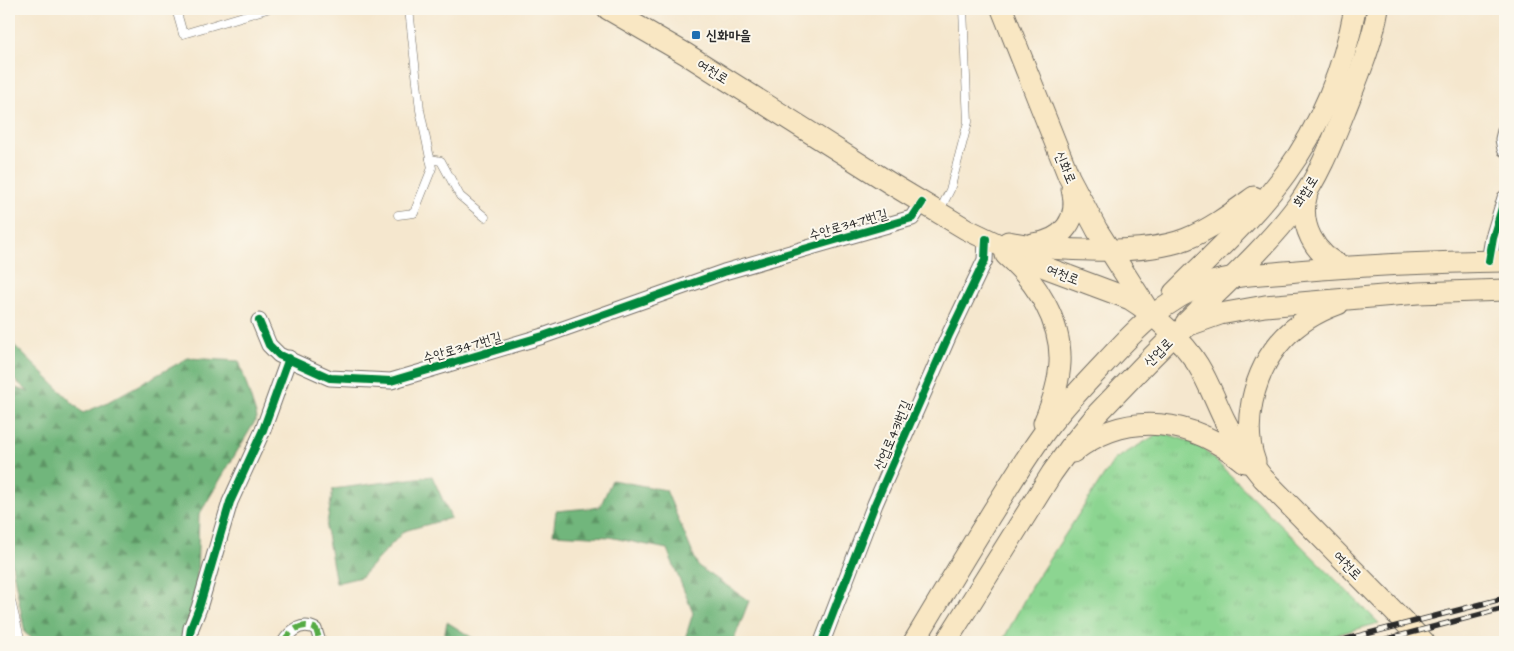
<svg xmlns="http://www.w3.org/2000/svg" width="1514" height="651" viewBox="0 0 1514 651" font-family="'Architects Daughter','Poor Story',sans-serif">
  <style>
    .forest { fill: url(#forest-firs); stroke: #4e7053 }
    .park { fill: url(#park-tufts); stroke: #5c805e }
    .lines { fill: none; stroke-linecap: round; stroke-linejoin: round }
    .service-casing { stroke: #726d64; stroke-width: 9 }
    .pedestrian-casing { stroke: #726d64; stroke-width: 13 }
    .minor-casing { stroke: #726d64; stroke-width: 17 }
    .secondary-casing { stroke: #726d64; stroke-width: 23 }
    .service { stroke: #fff; stroke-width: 8 }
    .pedestrian { stroke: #fff; stroke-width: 11 }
    .minor { stroke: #fff; stroke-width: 15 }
    .secondary { stroke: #f9e7c3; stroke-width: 21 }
    .rail-casing { stroke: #2b2b2b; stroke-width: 5.5 }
    .rail { stroke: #fbf7ec; stroke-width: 4; stroke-dasharray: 11; stroke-linecap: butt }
    .quiet { stroke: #54ab44; stroke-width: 6; stroke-dasharray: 12 6; stroke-linecap: butt }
    .cycleway-casing { stroke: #fbf7ec; stroke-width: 11 }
    .cycleway { stroke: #00873e; stroke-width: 8 }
    .poi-dot { fill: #1f6fb2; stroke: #fbf7ec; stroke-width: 2 }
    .labels { text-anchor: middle; stroke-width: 4; stroke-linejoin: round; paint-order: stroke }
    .poi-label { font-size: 14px; font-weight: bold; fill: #2b2b2b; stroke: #fbf7ec; text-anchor: start }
    .street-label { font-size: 14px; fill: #2b2b2b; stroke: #fbf7ec }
  </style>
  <defs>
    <pattern id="forest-firs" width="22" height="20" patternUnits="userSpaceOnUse" patternTransform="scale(1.25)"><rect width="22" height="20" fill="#71b67b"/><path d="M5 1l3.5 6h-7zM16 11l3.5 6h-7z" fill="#5d9465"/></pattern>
    <pattern id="park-tufts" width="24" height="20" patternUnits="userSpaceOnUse" patternTransform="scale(1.25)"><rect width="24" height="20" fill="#8cd591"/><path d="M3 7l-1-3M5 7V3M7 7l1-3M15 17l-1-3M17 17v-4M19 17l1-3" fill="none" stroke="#79b77d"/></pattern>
  </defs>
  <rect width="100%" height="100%" fill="#fbf7ec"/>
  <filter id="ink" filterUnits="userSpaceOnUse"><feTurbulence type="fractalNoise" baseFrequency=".02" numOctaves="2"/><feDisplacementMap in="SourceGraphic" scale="10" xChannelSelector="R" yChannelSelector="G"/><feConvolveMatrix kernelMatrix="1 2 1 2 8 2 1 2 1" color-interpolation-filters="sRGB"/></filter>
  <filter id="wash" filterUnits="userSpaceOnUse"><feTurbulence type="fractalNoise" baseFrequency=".0096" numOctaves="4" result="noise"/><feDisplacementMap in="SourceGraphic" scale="20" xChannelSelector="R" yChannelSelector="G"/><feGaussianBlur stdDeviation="1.12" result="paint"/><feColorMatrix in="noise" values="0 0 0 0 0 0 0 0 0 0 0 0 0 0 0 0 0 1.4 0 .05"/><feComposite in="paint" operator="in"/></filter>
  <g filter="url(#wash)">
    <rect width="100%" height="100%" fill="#f5e7ce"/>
    <g class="forest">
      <path d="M9,333L14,345L83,413L104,404L188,358L239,361L257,418L199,515L195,639L193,642H37L25,633L9,549V386L29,392L9,375Z"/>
      <path d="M432,476L451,518L404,531L361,577L336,583L326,529L333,489Z"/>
      <path d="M612,480L666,490L698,566L749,601L733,642H684L693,613L667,549L609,537L553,534L556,511L600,507Z"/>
      <path d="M447,622L479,642H443Z"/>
    </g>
    <path class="park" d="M1161,432L1200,445L1379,623L1310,642H1002L1031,587L1114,460Z"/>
  </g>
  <g filter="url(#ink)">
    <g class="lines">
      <g class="service-casing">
        <g id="service">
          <path d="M176,9L183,34L267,9"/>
          <path d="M430,159L441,161L460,196L485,217"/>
          <path d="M939,212L950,190L968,122L963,9"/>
          <path d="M398,215L414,213L432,168L420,110L409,9"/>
          <path d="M9,593L21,642"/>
        </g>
      </g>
      <g class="pedestrian-casing">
        <path id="pedestrian" d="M283,642C291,630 302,621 316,629L320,642"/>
      </g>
      <g class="minor-casing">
        <g id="minor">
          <path d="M1505,131L1503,139L1505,149"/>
          <path d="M1489,261L1493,238L1505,198"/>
          <path d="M259,321L269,345L279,355L330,378L391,381L543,336L724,272L912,218L922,203"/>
          <path d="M189,642L191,628L199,608L230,502L263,430L289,358"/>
          <path d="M822,642L875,504L949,335L985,260L986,239"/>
        </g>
      </g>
      <g class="secondary-casing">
        <g id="secondary">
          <path d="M608,9L686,54L893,185L966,229L1047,268L1130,299C1153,313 1184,342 1198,365C1209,383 1216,403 1225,421C1235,442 1248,460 1263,478L1424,642"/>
          <path d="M1002,9L1069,177L1097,230L1146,307"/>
          <path d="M1307,193C1298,224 1314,256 1344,267"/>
          <path d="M1008,242C1053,251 1143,256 1186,239C1211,229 1232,213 1254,197"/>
          <path d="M1033,244C1063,241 1080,219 1072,189"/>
          <path d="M1006,255C1036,281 1062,322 1060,363C1059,384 1052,404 1044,423"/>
          <path d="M1174,293C1211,256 1255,216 1286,173C1321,125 1344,67 1355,9"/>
          <path d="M1186,323C1224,285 1266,248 1298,205C1319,176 1332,142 1345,110C1358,77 1372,44 1378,9"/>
          <path d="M1073,452C1128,409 1193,419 1244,462"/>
          <path d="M1255,462C1248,443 1248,422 1252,402C1262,353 1291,321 1338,304"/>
          <path d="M914,642C939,600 964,558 990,516C1009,486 1027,455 1049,426C1066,404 1084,385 1103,365C1134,331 1164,299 1209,283C1236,274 1268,274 1297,271C1366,265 1435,262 1505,261"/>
          <path d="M946,642L1052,473L1072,445L1098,413L1146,363L1173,336L1189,325L1220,314L1265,306L1418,293L1505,290"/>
        </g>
      </g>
      <use href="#service" class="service"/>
      <use href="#pedestrian" class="pedestrian"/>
      <use href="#minor" class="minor"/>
      <use href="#secondary" class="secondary"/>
      <g class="rail-casing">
        <g id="rail">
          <path d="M1335,642L1505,598"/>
          <path d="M1376,642L1505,608"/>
        </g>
      </g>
      <use href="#rail" class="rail"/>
      <path class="quiet" d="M283,642C291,630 302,621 316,629L320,642"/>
      <g class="cycleway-casing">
        <g id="cycleway">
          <path d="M1489,261L1493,238L1505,198"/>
          <path d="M259,321L269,345L279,355L330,378L391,381L543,336L724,272L912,218L922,203"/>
          <path d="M189,642L191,628L199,608L230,502L263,430L289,358"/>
          <path d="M822,642L875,504L949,335L985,260L986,239"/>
        </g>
      </g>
      <use href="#cycleway" class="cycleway"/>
    </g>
  </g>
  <rect class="poi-dot" x="691" y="30" width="10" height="10" rx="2.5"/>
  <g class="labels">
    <g class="poi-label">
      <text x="706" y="40">신화마을</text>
    </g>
    <g class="street-label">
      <text transform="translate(713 71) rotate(32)" y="5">여천로</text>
      <text transform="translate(1066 167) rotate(67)" y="5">신화로</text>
      <text transform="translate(1305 191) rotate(-58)" y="5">화합로</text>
      <text transform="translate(848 224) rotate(-16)" y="5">수안로347번길</text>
      <text transform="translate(1063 274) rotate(21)" y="5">여천로</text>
      <text transform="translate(462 347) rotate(-16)" y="5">수안로347번길</text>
      <text transform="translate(1158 352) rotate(-45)" y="5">산업로</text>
      <text transform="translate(892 435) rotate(-67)" y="5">산업로431번길</text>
      <text transform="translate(1348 565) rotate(46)" y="5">여천로</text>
    </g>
  </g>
  <rect width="1514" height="651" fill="none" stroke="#fbf7ec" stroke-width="30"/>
</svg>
